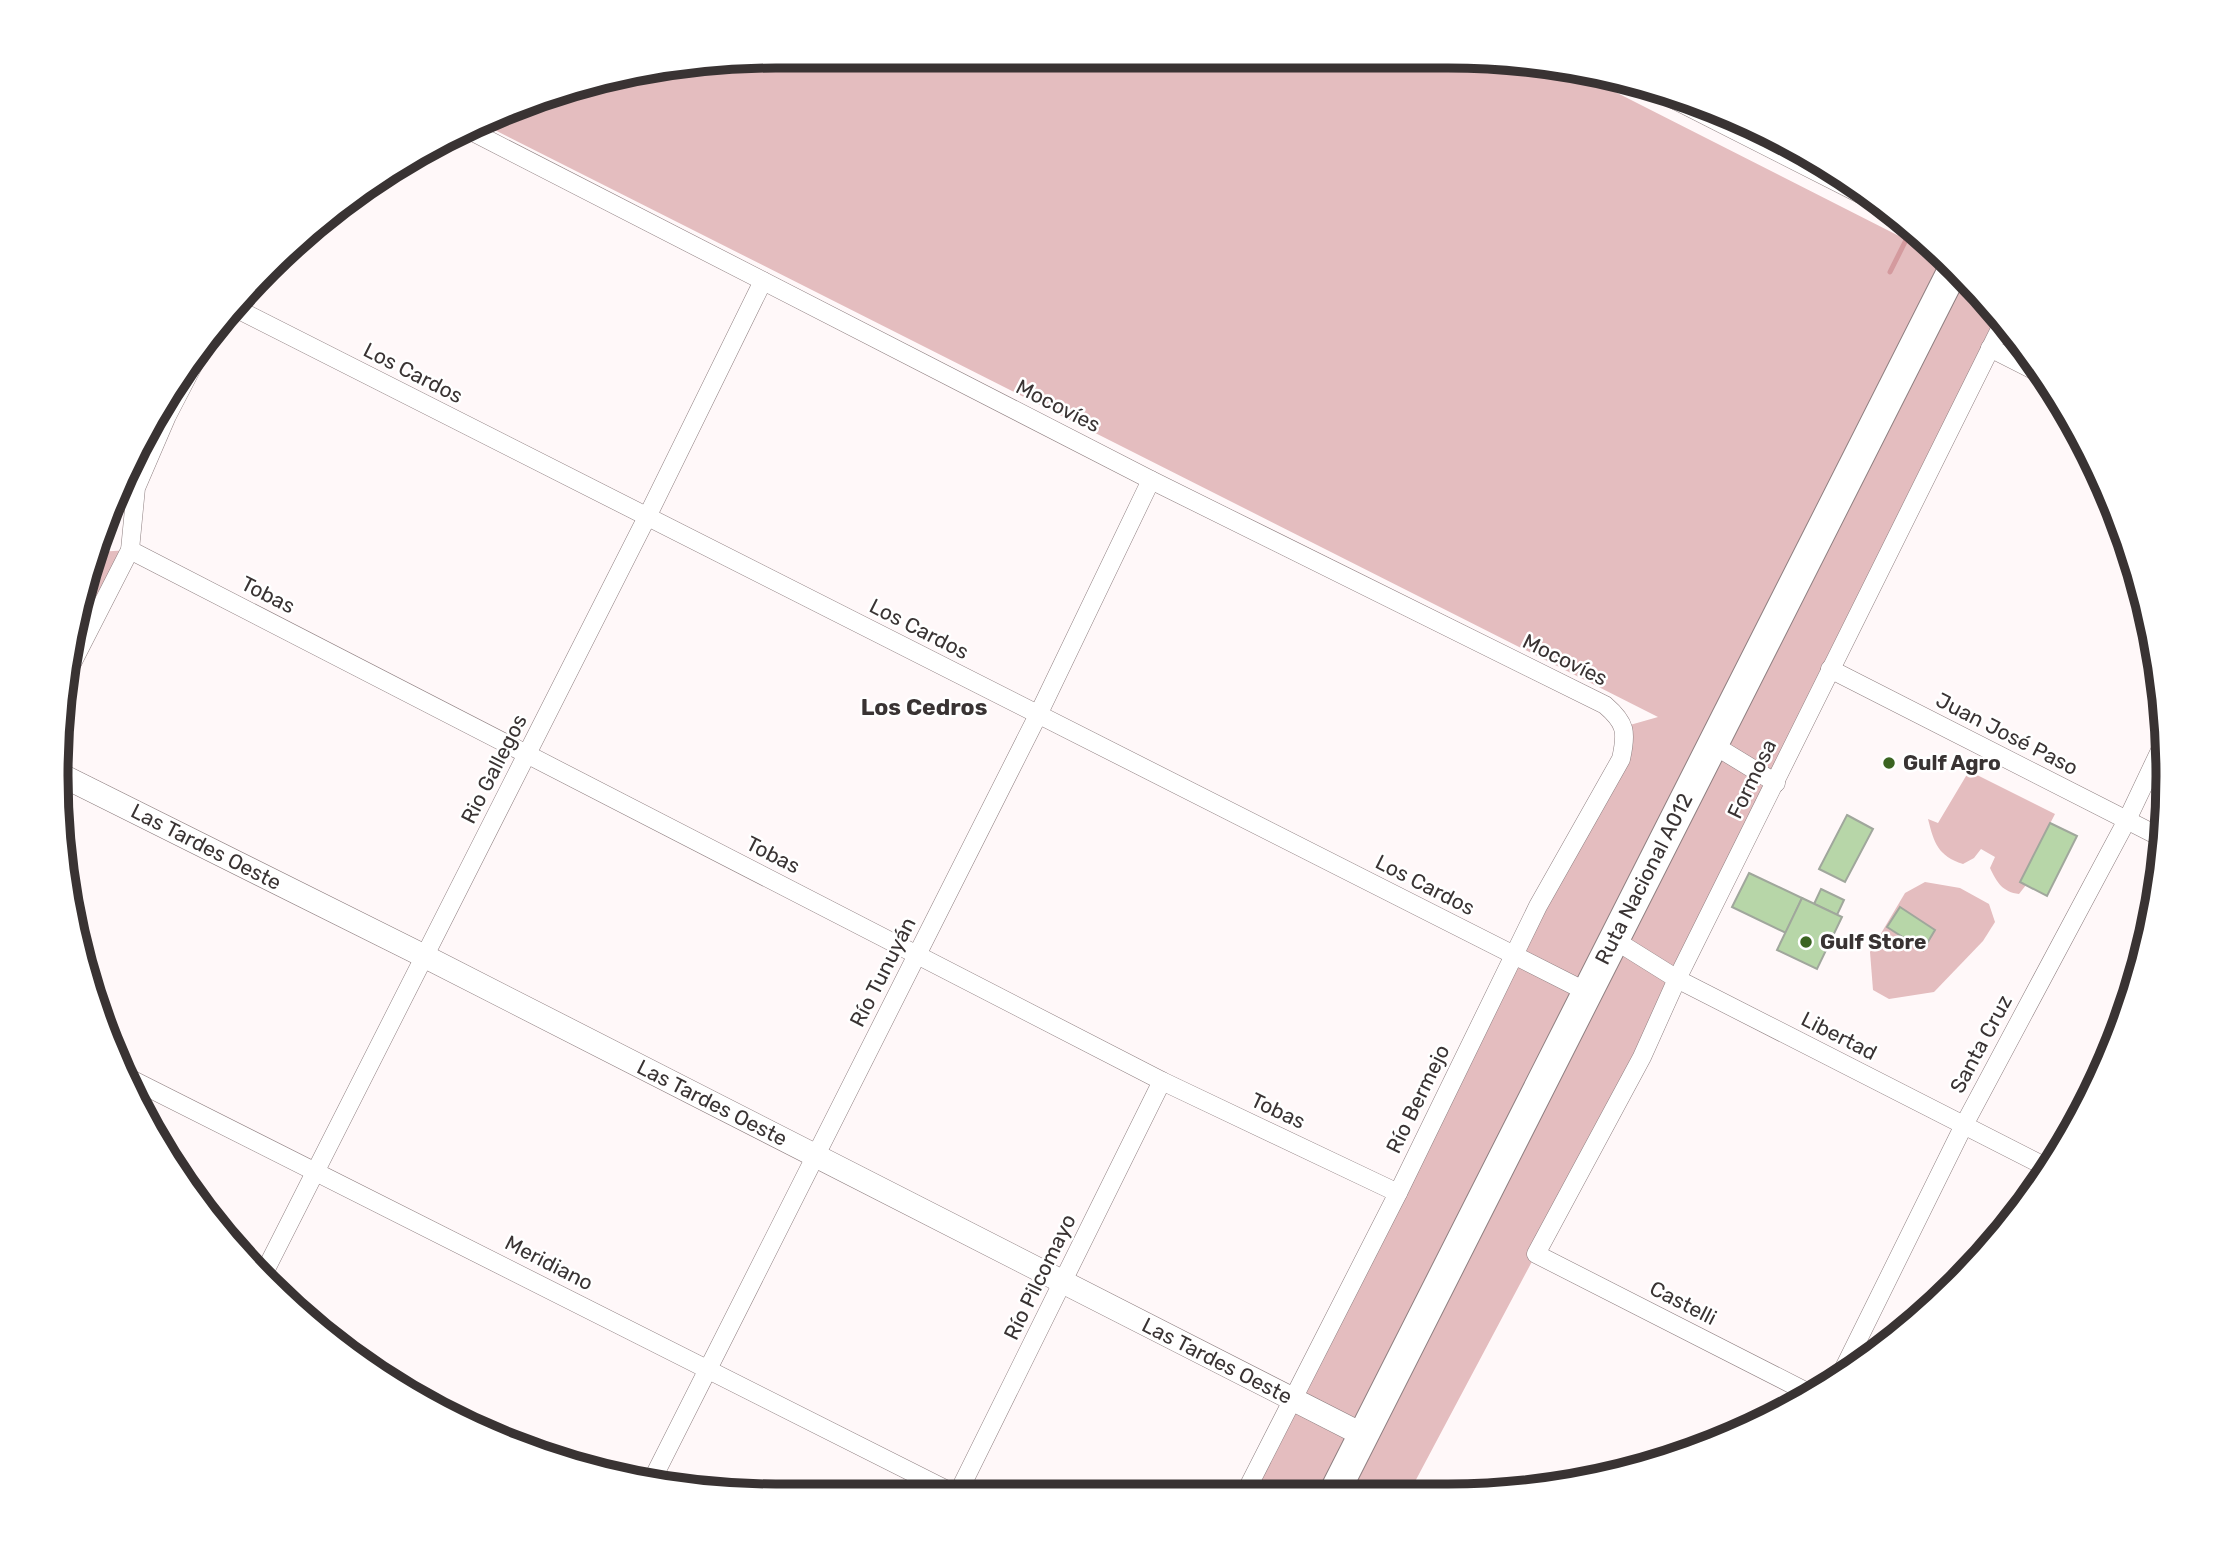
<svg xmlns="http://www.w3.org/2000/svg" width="2224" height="1552" viewBox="0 0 2224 1552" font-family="Rubik,sans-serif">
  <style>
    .green { fill: #e4bdbf }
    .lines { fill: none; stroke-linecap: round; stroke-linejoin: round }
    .stream { stroke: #d49a9e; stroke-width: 5 }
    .building { fill: #b7d6a8; stroke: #a0a79c; stroke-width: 2 }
    .minor-casing { stroke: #8e7f80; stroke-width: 19 }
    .tertiary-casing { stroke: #8e7f80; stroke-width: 24 }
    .trunk-casing { stroke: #8e7f80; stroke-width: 32 }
    .minor { stroke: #fff; stroke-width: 18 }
    .tertiary { stroke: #fff; stroke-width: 23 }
    .trunk { stroke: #fff; stroke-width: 30 }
    .poi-dot { fill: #3b6421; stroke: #fff; stroke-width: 2.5 }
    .labels { text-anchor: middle; stroke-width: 5; stroke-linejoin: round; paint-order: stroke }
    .street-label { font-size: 21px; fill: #393333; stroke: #fff }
    .poi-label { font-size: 21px; font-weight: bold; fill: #393333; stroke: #fff; text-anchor: start }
    .neighbourhood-label { font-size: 23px; font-weight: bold; fill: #393333; stroke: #fff }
    .rim { fill: none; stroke: #393333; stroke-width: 9 }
  </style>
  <rect width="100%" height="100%" fill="#fff8f9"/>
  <g class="green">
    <path d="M776,56H1448L1568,68L1903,238L1893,211L1989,301L2004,321L1536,1254L1410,1491H1246L1621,759L1623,727L1658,717L479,122C570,73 676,69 776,56Z"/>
    <path d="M130,550L62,683L97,552Z"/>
    <path d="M1969,771L2055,814L2020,882L2026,885L2019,894C2003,892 1997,883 1990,868L1995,857L1981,849L1974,858L1963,864C1938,856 1934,843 1928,819L1938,823Z"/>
    <path d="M1925,882L1960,888L1989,904L1995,922L1983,941L1934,992L1889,999L1873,990L1870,952L1905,893Z"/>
  </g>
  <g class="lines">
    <path class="stream" d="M1890,272L1912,228"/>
  </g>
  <g class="building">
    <path d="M1847,815L1873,829L1845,882L1819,869Z"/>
    <path d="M2050,823L2077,836L2047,896L2020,882Z"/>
    <path d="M1749,873L1802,898L1786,933L1732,907Z"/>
    <path d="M1821,889L1844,900L1837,915L1814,904Z"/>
    <path d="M1802,898L1842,917L1817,969L1777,950Z"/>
    <path d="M1900,907L1935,930L1923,950L1887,927Z"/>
  </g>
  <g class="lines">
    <g class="minor-casing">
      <g id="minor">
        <path d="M1657,91L1860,194L1879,200"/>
        <path d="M467,129L1151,480L1605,705C1626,723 1627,732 1621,759L1538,906L1398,1193L1246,1491"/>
        <path d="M231,306L1587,992"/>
        <path d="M1990,348L2041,374"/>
        <path d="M130,550L1162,1081L1398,1193"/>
        <path d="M1830,669L2164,839"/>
        <path d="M62,683L130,550L136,488L167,416L209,335"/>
        <path d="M1712,744L1776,783"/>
        <path d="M1613,939L1677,979L2048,1168"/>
        <path d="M123,1075L953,1493"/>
        <path d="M262,1277L647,517L763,281"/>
        <path d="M1843,1370L1964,1125L2127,820L2164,742"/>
        <path d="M1809,1393L1536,1254L1642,1057L1677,979L2004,321"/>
        <path d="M651,1482L1038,715L1151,480"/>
        <path d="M958,1493L1162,1081"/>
      </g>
    </g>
    <g class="tertiary-casing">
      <path id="tertiary" d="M59,774L424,956L1363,1435"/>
    </g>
    <g class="trunk-casing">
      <path id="trunk" d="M1335,1491L1954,268"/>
    </g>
    <use href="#minor" class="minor"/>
    <use href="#tertiary" class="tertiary"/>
    <use href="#trunk" class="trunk"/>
  </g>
  <g class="poi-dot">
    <circle cx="1889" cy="763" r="7"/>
    <circle cx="1806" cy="942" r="7"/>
  </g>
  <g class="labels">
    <g class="street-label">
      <text transform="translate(413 373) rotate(27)" y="7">Los Cardos</text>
      <text transform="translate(1058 406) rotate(27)" y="7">Mocovíes</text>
      <text transform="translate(268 595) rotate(27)" y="7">Tobas</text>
      <text transform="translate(919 629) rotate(27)" y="7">Los Cardos</text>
      <text transform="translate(1565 660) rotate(26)" y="7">Mocovíes</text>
      <text transform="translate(2007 734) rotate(27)" y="7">Juan José Paso</text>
      <text transform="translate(494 769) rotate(-63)" y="7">Rio Gallegos</text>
      <text transform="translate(1752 779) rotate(-64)" y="7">Formosa</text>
      <text transform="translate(206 847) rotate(27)" y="7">Las Tardes Oeste</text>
      <text transform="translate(773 855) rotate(27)" y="7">Tobas</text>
      <text transform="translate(1644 879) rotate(-63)" y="7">Ruta Nacional A012</text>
      <text transform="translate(1425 885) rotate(27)" y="7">Los Cardos</text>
      <text transform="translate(883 972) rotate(-63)" y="7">Río Tunuyán</text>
      <text transform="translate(1839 1036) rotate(27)" y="7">Libertad</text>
      <text transform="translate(1981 1044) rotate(-62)" y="7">Santa Cruz</text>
      <text transform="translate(1418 1099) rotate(-64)" y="7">Río Bermejo</text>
      <text transform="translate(712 1103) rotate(27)" y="7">Las Tardes Oeste</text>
      <text transform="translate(1278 1111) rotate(25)" y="7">Tobas</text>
      <text transform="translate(549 1263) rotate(27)" y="7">Meridiano</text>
      <text transform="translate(1040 1277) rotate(-64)" y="7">Río Pilcomayo</text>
      <text transform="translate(1683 1303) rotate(27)" y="7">Castelli</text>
      <text transform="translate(1217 1361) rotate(27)" y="7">Las Tardes Oeste</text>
    </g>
    <g class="poi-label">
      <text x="1903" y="770">Gulf Agro</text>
      <text x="1820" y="949">Gulf Store</text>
    </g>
    <g class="neighbourhood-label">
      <text x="924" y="715">Los Cedros</text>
    </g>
  </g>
  <path d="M0 0H2224V1552H0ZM776 68H1448A708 708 0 0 1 2156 776V776A708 708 0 0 1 1448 1484H776A708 708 0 0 1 68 776V776A708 708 0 0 1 776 68Z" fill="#fff" fill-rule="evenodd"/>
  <path class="rim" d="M776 68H1448A708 708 0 0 1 2156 776V776A708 708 0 0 1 1448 1484H776A708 708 0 0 1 68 776V776A708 708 0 0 1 776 68Z"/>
</svg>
